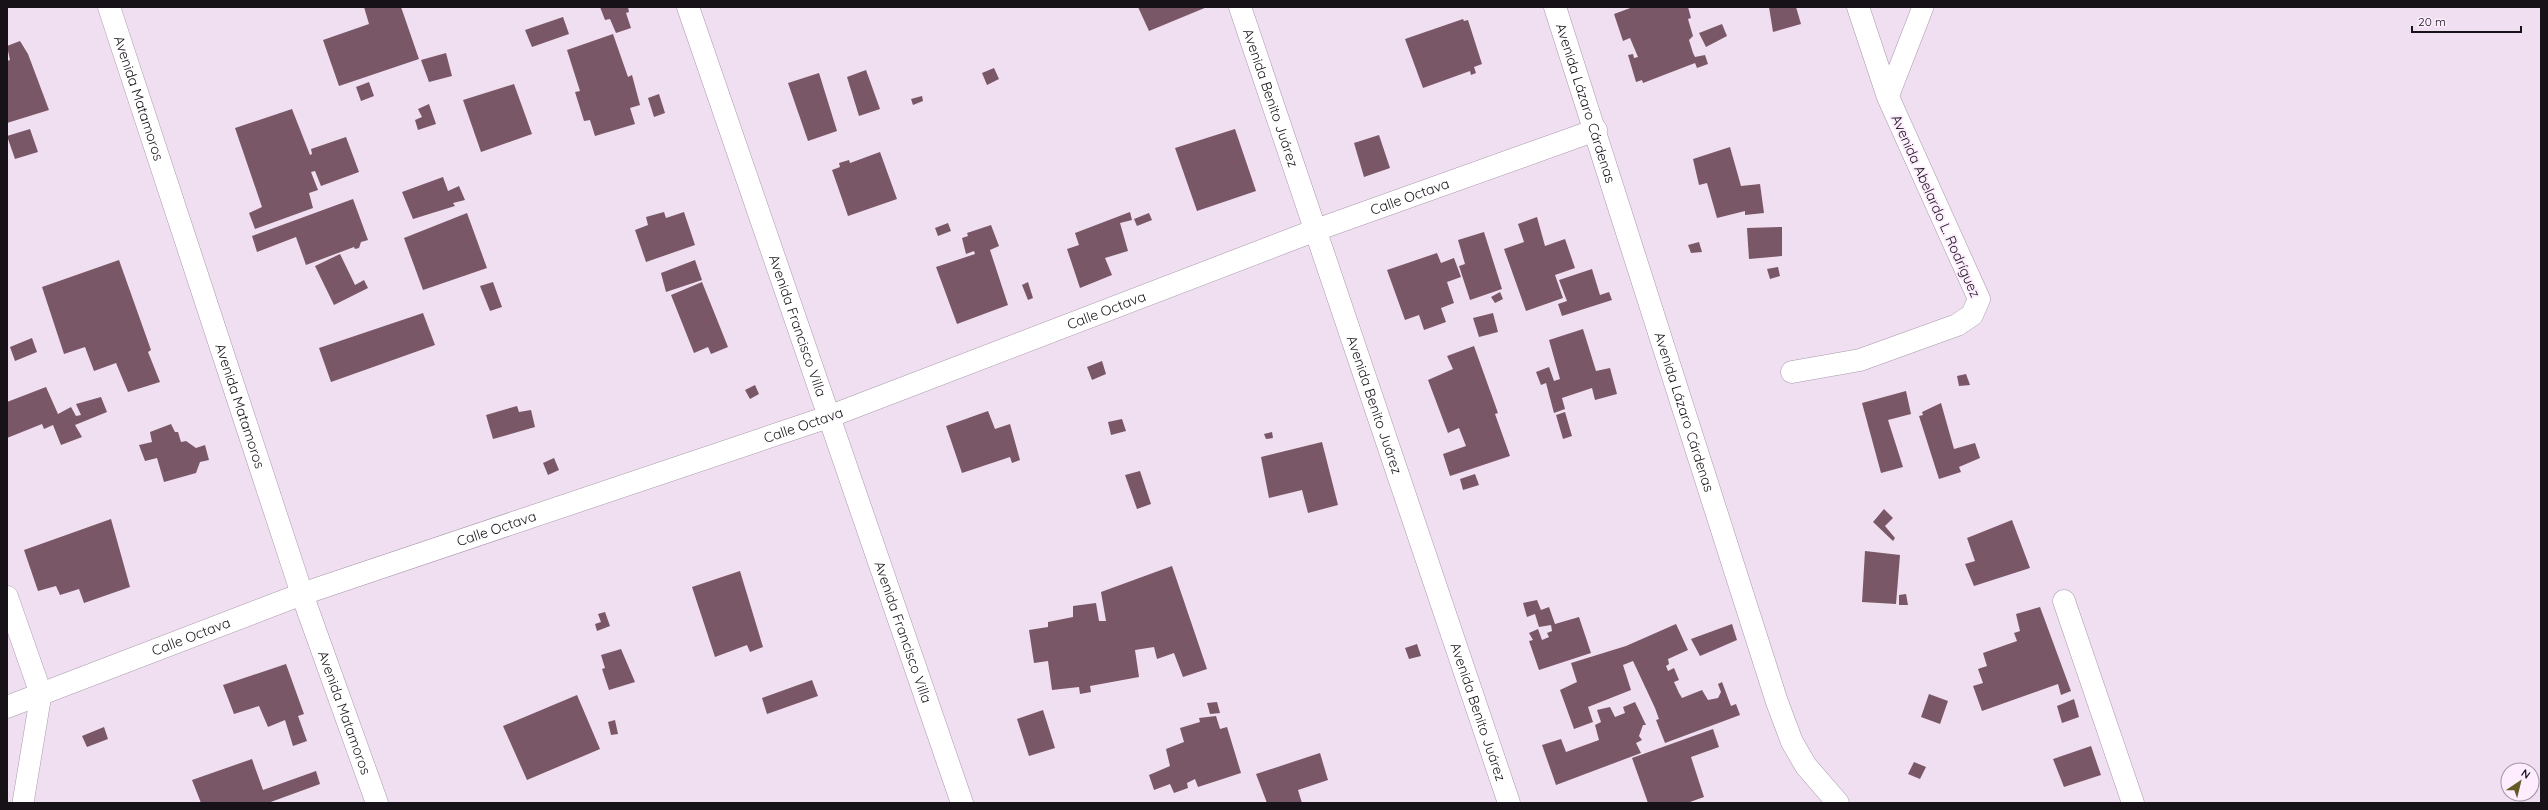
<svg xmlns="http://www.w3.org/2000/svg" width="2548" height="810" viewBox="0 0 2548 810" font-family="Quicksand,sans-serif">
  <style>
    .building { fill: #795766 }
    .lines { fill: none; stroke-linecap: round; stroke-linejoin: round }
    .lane-casing { stroke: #a999ab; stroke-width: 22 }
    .street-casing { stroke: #a999ab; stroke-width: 23 }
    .lane { stroke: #fff; stroke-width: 21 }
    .street { stroke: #fff; stroke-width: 22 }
    .labels { text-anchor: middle; stroke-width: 4; stroke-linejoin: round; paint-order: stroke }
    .street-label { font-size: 14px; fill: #171218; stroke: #feecff }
  </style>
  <rect width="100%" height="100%" fill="#f0dff1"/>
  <g class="building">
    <path d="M364,7H401L419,59L339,86L323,40L369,24Z"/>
    <path d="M600,7H628L629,12L626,13L631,28L616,33L610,19L605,20Z"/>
    <path d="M1138,7H1207L1149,31Z"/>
    <path d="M1633,7H1688L1691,18L1688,19L1693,36L1689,40L1693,53L1695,57L1705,55L1708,64L1697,68L1695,63L1643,83L1642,80L1636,82L1628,55L1633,54L1634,58L1638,57L1630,38L1623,41L1614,14Z"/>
    <path d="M1769,7H1796L1801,24L1773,32Z"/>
    <path d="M563,17L569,34L532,47L525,30Z"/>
    <path d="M1463,19L1464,21L1468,20L1482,64L1474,67L1476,73L1471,75L1470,71L1423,88L1405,39Z"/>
    <path d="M1722,24L1727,36L1706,47L1699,33Z"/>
    <path d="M613,34L628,77L632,75L640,105L630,108L635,124L595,136L590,120L584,121L575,92L580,91L567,50Z"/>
    <path d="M20,41L28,54L49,110L7,123V61L10,60L7,46Z"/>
    <path d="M446,53L452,76L429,82L421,60Z"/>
    <path d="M994,68L999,79L987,85L982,73Z"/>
    <path d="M866,70L880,109L859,116L847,77Z"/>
    <path d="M819,73L837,131L808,141L788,83Z"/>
    <path d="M369,82L374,96L361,101L356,87Z"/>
    <path d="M514,84L532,134L481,152L463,100Z"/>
    <path d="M659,94L665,113L654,117L648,98Z"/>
    <path d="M922,96L923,101L913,105L911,99Z"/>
    <path d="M429,104L436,124L418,130L415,120L422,117L418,109Z"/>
    <path d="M292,109L310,155L312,154L311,149L346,137L359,172L321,186L315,171L311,172L318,190L309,193L313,208L255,229L249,213L262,207L235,128Z"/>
    <path d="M30,129L38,152L15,159L7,136Z"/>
    <path d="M1235,129L1256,191L1197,211L1175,148Z"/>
    <path d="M1379,135L1390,168L1364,177L1354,143Z"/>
    <path d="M1730,147L1741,186L1760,184L1764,213L1745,215V211L1717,218L1707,183L1699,185L1693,159Z"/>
    <path d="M880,152L897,199L848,216L832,170L840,167L839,163L849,160L850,163Z"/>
    <path d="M443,177L448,191L459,186L465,200L453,203L455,206L413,219L402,192Z"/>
    <path d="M353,199L368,240L361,242L359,248L355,249L354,247L306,265L296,237L257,252L252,236Z"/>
    <path d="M664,212L666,218L684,212L695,245L646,262L635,230L648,225L646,217Z"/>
    <path d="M1130,212L1132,220L1120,223L1128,251L1105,258L1112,275L1080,288L1067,249L1079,245L1075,233Z"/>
    <path d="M467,213L487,268L423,290L404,238Z"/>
    <path d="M1149,213L1152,220L1137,226L1134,219Z"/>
    <path d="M1537,217L1545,246L1565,239L1575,268L1555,275L1563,298L1526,311L1504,249L1524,242L1518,224Z"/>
    <path d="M948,223L951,231L938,236L935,228Z"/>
    <path d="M991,225L999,246L990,250L1008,305L957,324L936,267L975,254L974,251L966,254L962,238L968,236L967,233Z"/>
    <path d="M1782,227V256L1749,259L1747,228Z"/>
    <path d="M1484,232L1502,289L1470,300L1459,266L1465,264L1458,240Z"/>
    <path d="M1699,242L1702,252L1691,253L1688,245Z"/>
    <path d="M1437,253L1441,263L1454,258L1461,277L1447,282L1454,303L1441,308L1446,322L1424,330L1419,315L1405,320L1387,270Z"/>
    <path d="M340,254L355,285L364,280L368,288L334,305L315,266Z"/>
    <path d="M119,260L151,350L148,352L160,382L128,392L116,363L94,371L85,347L64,354L42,287Z"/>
    <path d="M695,260L702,280L666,292L661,273Z"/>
    <path d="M1778,267L1780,276L1770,279L1767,269Z"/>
    <path d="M1592,269L1600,295L1609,292L1612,300L1562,316L1558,304L1567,301L1559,280Z"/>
    <path d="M493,282L502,307L490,311L480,286Z"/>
    <path d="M702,282L728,347L711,354L708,347L694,353L671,295Z"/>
    <path d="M1028,282L1033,298L1028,300L1022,285Z"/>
    <path d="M1500,292L1503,299L1495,303L1491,297Z"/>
    <path d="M423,313L435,345L331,382L319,348Z"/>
    <path d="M1493,313L1498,332L1479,337L1473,318Z"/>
    <path d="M1583,329L1596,371L1610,368L1617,394L1595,400L1592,388L1562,398L1565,409L1554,413L1546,383L1541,385L1536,372L1549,367L1554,381L1560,379L1549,340Z"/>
    <path d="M32,338L37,352L15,361L10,347Z"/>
    <path d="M1474,346L1498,413L1495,414L1510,456L1450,476L1443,454L1466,446L1459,428L1448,433L1428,380L1453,369L1447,356Z"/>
    <path d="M1102,361L1106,374L1092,380L1087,367Z"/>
    <path d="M1966,374L1970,385L1959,386L1957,376Z"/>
    <path d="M755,385L759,394L750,399L745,390Z"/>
    <path d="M46,387L58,414L71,407L76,416L81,415L76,404L101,397L107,412L75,425L82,437L61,445L53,425L44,429L42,424L7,438V402Z"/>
    <path d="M1906,391L1911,414L1888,420L1903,467L1881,473L1862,403Z"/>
    <path d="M1941,403L1954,449L1975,443L1980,458L1959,467L1961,472L1939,479L1919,416L1923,415L1922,412Z"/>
    <path d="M517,406L519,412L531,410L535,427L493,439L486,415Z"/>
    <path d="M988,411L995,429L1010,424L1020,460L1012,463L1010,457L962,473L946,426Z"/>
    <path d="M1565,412L1572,436L1563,439L1556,415Z"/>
    <path d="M1122,419L1126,431L1111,435L1108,422Z"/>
    <path d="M171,424L175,432H178L181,442L186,441L196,448L205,445L209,460L200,462L196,473L164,482L157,458L145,461L139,445L152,442L150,432Z"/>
    <path d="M1272,432L1273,438L1266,439L1264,434Z"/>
    <path d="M1322,442L1338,505L1308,513L1302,490L1269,498L1261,457Z"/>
    <path d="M554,458L559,470L548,475L543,463Z"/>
    <path d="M1140,471L1151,504L1137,509L1125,475Z"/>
    <path d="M1475,474L1479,485L1463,490L1460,479Z"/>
    <path d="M1884,509L1893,518L1885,526L1895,538L1893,541L1873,522Z"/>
    <path d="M111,519L130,587L84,603L79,589L60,595L56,586L38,591L24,550Z"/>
    <path d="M2012,520L2030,568L1974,586L1965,564L1975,561L1967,538Z"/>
    <path d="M1865,551L1900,555L1896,604L1862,602Z"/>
    <path d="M1172,566L1207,669L1183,677L1174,653L1157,659L1154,647L1135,650L1139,677L1090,686L1091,692L1080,694L1079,687L1052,690L1048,661L1034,663L1029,630L1048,627V622L1073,617V606L1096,603L1099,621H1106L1101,592Z"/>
    <path d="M740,571L763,647L750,652L747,645L715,657L692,587Z"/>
    <path d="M1906,594L1908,605H1899V595Z"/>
    <path d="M1537,600L1541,610L1549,607L1555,624L1579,617L1591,653L1539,670L1529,641L1533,640L1529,633L1538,629L1542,640L1549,637L1547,633L1552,631L1551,625L1539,627L1535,614L1527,617L1523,603Z"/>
    <path d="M2040,607L2071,691L2061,695L2058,684L1982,711L1973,686L1983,683L1978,669L1987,666L1983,653L2017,641L2014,633L2020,631L2016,614Z"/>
    <path d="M605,612L610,626L597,631L595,624L601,622L598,614Z"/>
    <path d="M1676,624L1688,650L1668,659L1669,664L1666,666L1668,671L1674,668L1679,680L1674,682L1679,693L1682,698L1702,690L1708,700L1718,698L1721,692L1718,684L1722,682L1731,706L1736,704L1740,715L1665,743L1656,720L1659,719L1655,708L1633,661L1623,665L1631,690L1588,707L1593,722L1574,729L1560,690L1577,682L1571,663L1626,646Z"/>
    <path d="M1732,624L1737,640L1700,656L1691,639Z"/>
    <path d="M1417,644L1421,656L1409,659L1405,648Z"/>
    <path d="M621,649L635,682L609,690L602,669L605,668L601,655Z"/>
    <path d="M286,664L304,714L298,716L307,741L293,746L285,720L268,727L259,706L234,714L223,685Z"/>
    <path d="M812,680L818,696L767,714L762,698Z"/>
    <path d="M1929,694L1948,701L1940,724L1921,717Z"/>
    <path d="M577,695L600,749L527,780L503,726Z"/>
    <path d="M2074,699L2079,717L2062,723L2057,706Z"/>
    <path d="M1217,702L1220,713L1210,714L1207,703Z"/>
    <path d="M1635,702L1646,725H1643L1639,736L1642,740L1636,743L1641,753L1556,785L1542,745L1561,739L1566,752L1599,740L1595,725L1601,722L1597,710L1610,707L1615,717L1625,713L1623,707Z"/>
    <path d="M1043,710L1055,748L1029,756L1017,719Z"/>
    <path d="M1216,716L1220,729L1227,727L1241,773L1198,787L1195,779L1187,783L1188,788L1174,793L1170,784L1154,790L1149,775L1170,766L1166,749L1184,742L1180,728L1200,722L1199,718Z"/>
    <path d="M615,720L618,734L611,735L608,722Z"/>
    <path d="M104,727L108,739L87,747L82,736Z"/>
    <path d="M1713,729L1719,747L1691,757L1704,797L1687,803H1648L1632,758Z"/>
    <path d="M2091,746L2101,775L2064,787L2053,759Z"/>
    <path d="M1320,753L1328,780L1298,790L1302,803H1267L1256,774Z"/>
    <path d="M252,759L263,790L316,771L320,784L268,803H201L192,780Z"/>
    <path d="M1914,762L1926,767L1920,779L1908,774Z"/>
  </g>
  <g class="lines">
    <g class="lane-casing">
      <g id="lane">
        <path d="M1888,97L1923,7"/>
        <path d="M23,803L41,694"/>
      </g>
    </g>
    <g class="street-casing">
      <g id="street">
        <path id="s1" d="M109,7L302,594L377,803"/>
        <path id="s2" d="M688,7L962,803"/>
        <path id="s3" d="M1240,7L1509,803"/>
        <path id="s4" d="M1555,7L1777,702L1792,742L1806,766L1838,803"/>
        <path d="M1792,372L1860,360L1957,325L1972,315L1979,299L1888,97L1858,7"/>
        <path d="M7,597L41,694"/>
        <path d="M2064,601L2133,803"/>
        <path id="s5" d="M7,707L302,594L828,417L1316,230L1596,130"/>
      </g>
    </g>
    <use href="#lane" class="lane"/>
    <use href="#street" class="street"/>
  </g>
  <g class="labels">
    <g class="street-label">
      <text dy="5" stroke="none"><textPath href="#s1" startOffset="96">Avenida Matamoros</textPath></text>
      <text dy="5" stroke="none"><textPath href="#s3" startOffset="96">Avenida Benito Juárez</textPath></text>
      <text dy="5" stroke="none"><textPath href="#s4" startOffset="101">Avenida Lázaro Cárdenas</textPath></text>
      <text dy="5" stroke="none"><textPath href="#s5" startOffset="1493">Calle Octava</textPath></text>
      <text transform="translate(1936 206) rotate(66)" y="5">Avenida Abelardo L. Rodríguez</text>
      <text dy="5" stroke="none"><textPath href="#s5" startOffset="1169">Calle Octava</textPath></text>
      <text dy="5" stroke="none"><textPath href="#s2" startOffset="337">Avenida Francisco Villa</textPath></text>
      <text dy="5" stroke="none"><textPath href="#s3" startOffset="420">Avenida Benito Juárez</textPath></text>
      <text dy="5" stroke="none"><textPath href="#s1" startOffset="420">Avenida Matamoros</textPath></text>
      <text dy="5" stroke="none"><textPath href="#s4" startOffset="425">Avenida Lázaro Cárdenas</textPath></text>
      <text dy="5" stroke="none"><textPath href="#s5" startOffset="845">Calle Octava</textPath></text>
      <text dy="5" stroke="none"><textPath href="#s5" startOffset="521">Calle Octava</textPath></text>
      <text dy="5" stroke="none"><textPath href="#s2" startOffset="661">Avenida Francisco Villa</textPath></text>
      <text dy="5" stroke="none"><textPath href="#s5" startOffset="197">Calle Octava</textPath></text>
      <text dy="5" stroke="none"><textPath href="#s3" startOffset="744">Avenida Benito Juárez</textPath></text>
      <text dy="5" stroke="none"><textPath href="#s1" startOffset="744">Avenida Matamoros</textPath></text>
    </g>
  </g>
  <rect width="2548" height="810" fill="none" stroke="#171218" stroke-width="16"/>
  <g transform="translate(2520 782) rotate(35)"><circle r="19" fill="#feecff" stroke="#a295a3"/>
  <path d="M0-3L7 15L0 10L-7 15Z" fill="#635a26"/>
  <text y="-6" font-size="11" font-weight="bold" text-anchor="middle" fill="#171218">N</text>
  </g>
  <path d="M2412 26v6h109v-6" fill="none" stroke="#171218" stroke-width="2"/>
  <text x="2418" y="26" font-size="12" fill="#171218" stroke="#feecff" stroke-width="3" paint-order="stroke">20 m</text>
</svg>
